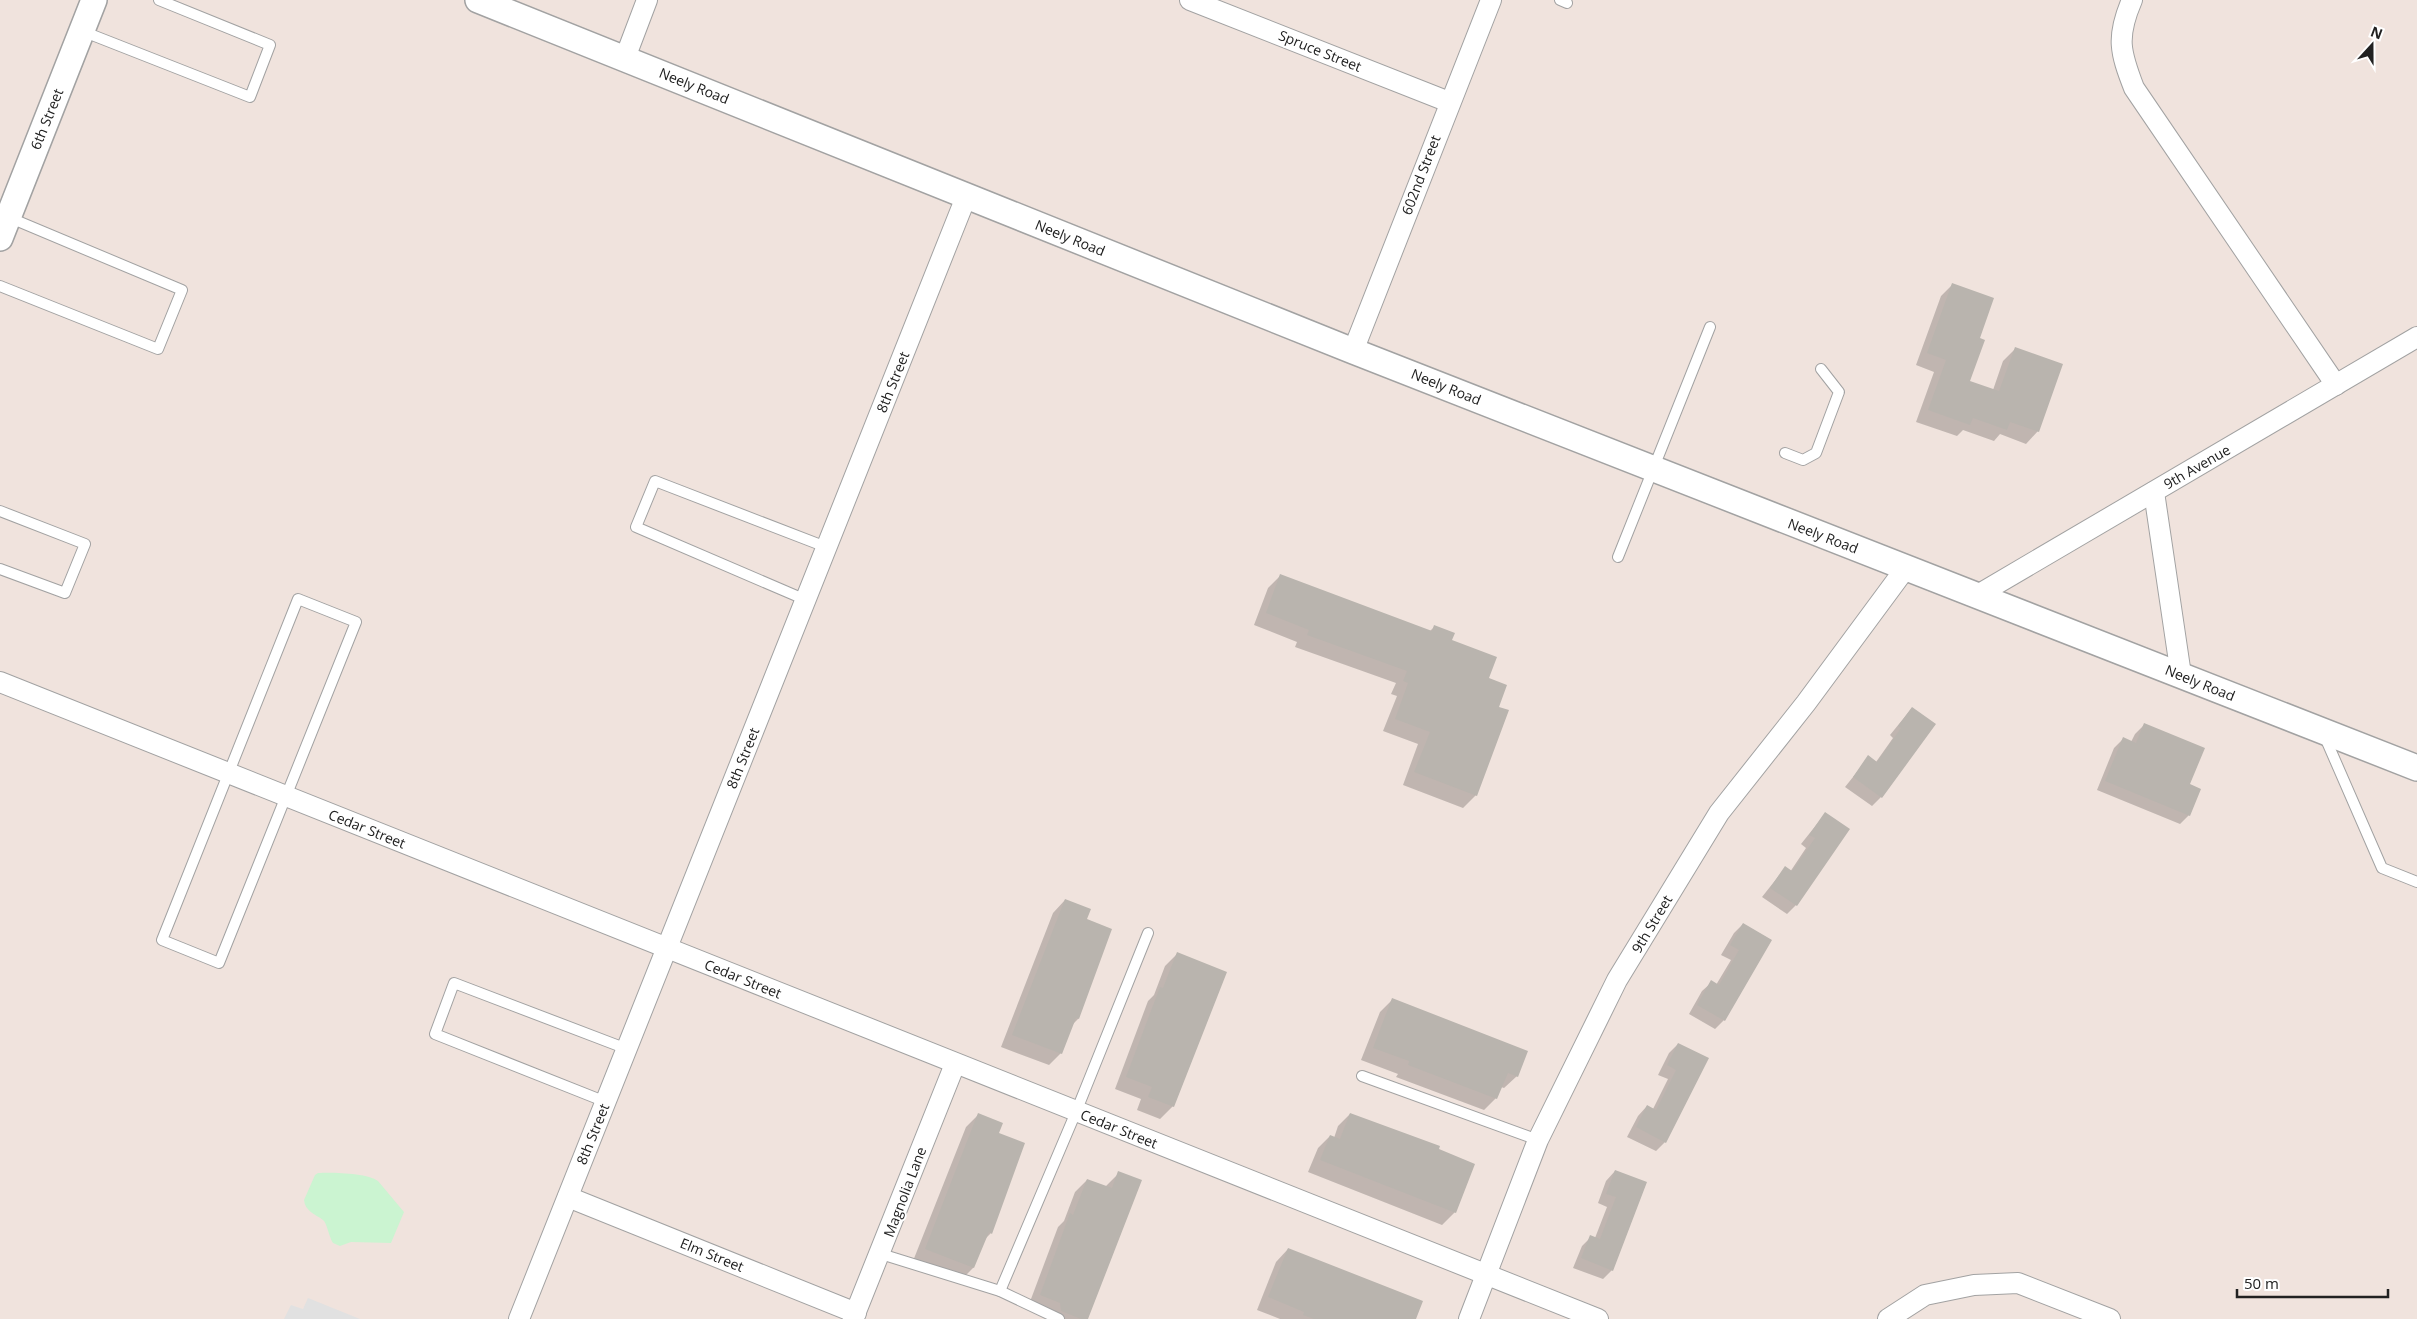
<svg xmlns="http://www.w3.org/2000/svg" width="2417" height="1319" viewBox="0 0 2417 1319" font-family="'Open Sans',sans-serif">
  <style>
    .military { fill: #f0e3dd }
    .park { fill: #cbf4d1 }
    .parking { fill: #e1e1e1 }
    .shadow { fill: #0003 }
    .building { fill: #b9b4ae }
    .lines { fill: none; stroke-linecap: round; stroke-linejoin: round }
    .service-casing { stroke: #a2a2a2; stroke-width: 12 }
    .minor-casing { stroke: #a2a2a2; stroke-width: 22 }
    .tertiary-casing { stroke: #a2a2a2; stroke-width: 28 }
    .service { stroke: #fff; stroke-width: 10 }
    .minor { stroke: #fff; stroke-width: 20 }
    .tertiary { stroke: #fff; stroke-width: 25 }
    .labels { text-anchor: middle; stroke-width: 4; stroke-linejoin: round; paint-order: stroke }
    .street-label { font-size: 14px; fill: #212121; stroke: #fff }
  </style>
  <rect width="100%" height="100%" fill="#f0eee8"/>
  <rect class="military" x="0" y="0" width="2417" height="1319"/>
  <path class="park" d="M318,1173C331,1172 368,1173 378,1181L404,1212L391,1243L351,1242L340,1246L333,1243C329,1237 327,1223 323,1220C315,1214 305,1211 304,1200L315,1175Z"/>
  <path class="parking" d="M308,1298L360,1319H284L291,1305L303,1309Z"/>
  <g class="shadow">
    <path d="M1953,284L1979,338L1969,382L1993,390L2003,361L2016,348L2038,431L2026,444L2000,434L1994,441L1963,430L1957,436L1916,422L1934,372L1916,365L1941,296Z"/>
    <path d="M1280,576L1429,632L1434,627L1488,679L1497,707L1508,711L1476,795L1463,808L1403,785L1418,744L1383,731L1397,696L1391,694L1396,683L1295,647L1297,642L1254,625L1268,588Z"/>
    <path d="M1912,708L1934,724L1881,797L1872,806L1845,787L1869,757L1876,762L1893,738L1890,735Z"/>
    <path d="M2144,725L2188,785L2189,815L2180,824L2097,790L2114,748L2123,739L2131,742L2135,734Z"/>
    <path d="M1825,814L1796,905L1787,914L1762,897L1785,868L1790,872L1806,848L1801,844Z"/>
    <path d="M1065,900L1085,920L1078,1019L1072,1025L1061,1053L1049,1065L1001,1047L1053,913Z"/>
    <path d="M1743,924L1771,940L1724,1020L1715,1029L1689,1014L1702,991L1712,982L1716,985L1731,960L1721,955L1734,933Z"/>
    <path d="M1177,954L1173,1106L1160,1119L1137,1110L1141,1099L1115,1089L1148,1001L1154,995L1165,966Z"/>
    <path d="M1392,1000L1517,1076L1504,1088L1501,1087L1496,1098L1484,1110L1396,1077L1398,1074L1361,1060L1380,1012Z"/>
    <path d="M1678,1044L1707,1059L1665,1142L1656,1151L1627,1137L1638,1116L1647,1106L1653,1109L1668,1079L1658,1075L1669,1053Z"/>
    <path d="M1350,1114L1455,1212L1442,1225L1308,1172L1318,1148L1330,1136L1334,1138L1338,1126Z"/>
    <path d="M978,1115L998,1134L991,1233L985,1239L973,1268L961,1280L913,1261L966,1127Z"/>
    <path d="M1615,1171L1646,1183L1612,1270L1603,1279L1573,1268L1582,1246L1591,1237L1595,1238L1607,1207L1598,1203L1606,1181Z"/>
    <path d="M1119,1173L1087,1319H1049L1028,1307L1058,1227L1064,1221L1075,1192L1087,1180L1105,1187Z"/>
    <path d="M1288,1249L1415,1319H1280L1257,1310L1276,1262Z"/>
  </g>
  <g class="building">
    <path d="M1952,283L1994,298L1980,338L1985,340L1970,381L1999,391L2015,347L2063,364L2039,432L2010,422L2007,430L1973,418L1970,425L1928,410L1946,360L1927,353Z"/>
    <path d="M1280,574L1432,631L1434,625L1455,633L1452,640L1497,657L1489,678L1507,685L1499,707L1509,710L1477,796L1414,772L1430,732L1395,719L1408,683L1403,681L1407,671L1307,635L1309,630L1266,613Z"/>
    <path d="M1912,707L1936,724L1882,798L1853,777L1868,755L1877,762L1901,728L1898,726Z"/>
    <path d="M2144,723L2205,748L2190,784L2201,789L2190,816L2105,781L2123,737L2136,743Z"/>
    <path d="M1825,812L1850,829L1797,906L1770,888L1785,866L1792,871L1815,838L1809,835Z"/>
    <path d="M1065,899L1091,909L1087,919L1112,929L1079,1019L1076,1018L1062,1054L1012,1035Z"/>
    <path d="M1743,923L1772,940L1725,1021L1697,1005L1711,980L1719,985L1739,950L1730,945Z"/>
    <path d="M1177,952L1227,972L1174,1107L1148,1097L1152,1087L1126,1077L1160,987L1163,988Z"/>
    <path d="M1392,998L1528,1051L1518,1077L1508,1073L1497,1099L1408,1065L1409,1061L1373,1048Z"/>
    <path d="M1678,1043L1709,1058L1666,1143L1636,1127L1647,1105L1656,1110L1676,1070L1667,1065Z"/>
    <path d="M978,1113L1003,1123L999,1133L1025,1143L992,1234L989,1232L974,1268L925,1249Z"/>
    <path d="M1350,1113L1440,1146L1439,1149L1475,1164L1456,1213L1320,1160L1330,1135L1340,1139Z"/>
    <path d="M1615,1170L1647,1182L1613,1271L1581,1258L1590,1235L1600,1239L1616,1197L1606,1194Z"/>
    <path d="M1118,1171L1142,1180L1088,1319H1081L1061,1311L1060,1303L1040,1295L1070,1213L1073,1215L1087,1179L1112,1188Z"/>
    <path d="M1288,1248L1423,1301L1416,1319H1314L1303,1315L1304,1312L1268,1297Z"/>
  </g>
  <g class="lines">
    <g class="service-casing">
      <g id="service">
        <path d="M1560,0L1567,3"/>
        <path d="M82,31L250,97L270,45L159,0"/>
        <path d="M0,286L158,349L182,290L8,217"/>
        <path d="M1785,453L1803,460L1816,453L1839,392L1821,369"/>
        <path d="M0,511L85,544L65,593L0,569"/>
        <path d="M1618,557L1710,327"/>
        <path d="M298,599L356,622L219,963L162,940Z"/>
        <path d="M806,600L636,527L655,481L826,547"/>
        <path d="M2324,735L2382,868L2417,882"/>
        <path d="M1362,1076L1538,1140"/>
        <path d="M606,1102L435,1034L454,983L627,1049"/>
        <path d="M881,1254L1000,1291L1059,1319"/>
        <path d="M1000,1291L1076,1112L1148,933"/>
      </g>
    </g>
    <g class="minor-casing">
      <g id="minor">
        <path d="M1190,0L1449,102"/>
        <path d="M2132,0C2116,37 2120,52 2134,88L2336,385"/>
        <path d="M625,58L647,0"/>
        <path d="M1353,351L1491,0"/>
        <path d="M2154,492L2181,675"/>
        <path d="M1976,596L2417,337"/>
        <path d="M0,682L1598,1319"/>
        <path d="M568,1197L856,1313"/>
        <path d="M519,1319L966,197"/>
        <path d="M853,1319L955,1064"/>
        <path d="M1469,1319L1538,1140L1617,980L1719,813L1806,703L1905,569"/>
        <path d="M1888,1319L1925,1295L1974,1285L2018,1283L2110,1319"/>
      </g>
    </g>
    <g class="tertiary-casing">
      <g id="tertiary">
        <path d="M478,0L1353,351L2417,768"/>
        <path d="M0,238L94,0"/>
      </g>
    </g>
    <use href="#service" class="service"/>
    <use href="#minor" class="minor"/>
    <use href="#tertiary" class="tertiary"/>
  </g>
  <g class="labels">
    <g class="street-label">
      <text transform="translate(1320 51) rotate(22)" y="5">Spruce Street</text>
      <text transform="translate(694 86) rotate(22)" y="5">Neely Road</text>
      <text transform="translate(47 119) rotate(-68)" y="5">6th Street</text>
      <text transform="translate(1421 175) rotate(-69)" y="5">602nd Street</text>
      <text transform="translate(1070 238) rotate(22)" y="5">Neely Road</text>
      <text transform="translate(893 382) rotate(-68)" y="5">8th Street</text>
      <text transform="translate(1446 387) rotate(22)" y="5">Neely Road</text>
      <text transform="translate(2197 467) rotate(-30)" y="5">9th Avenue</text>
      <text transform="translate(1823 536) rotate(21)" y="5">Neely Road</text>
      <text transform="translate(2200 683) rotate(22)" y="5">Neely Road</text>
      <text transform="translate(743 758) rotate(-68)" y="5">8th Street</text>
      <text transform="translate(367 829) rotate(22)" y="5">Cedar Street</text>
      <text transform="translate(1652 924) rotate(-59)" y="5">9th Street</text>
      <text transform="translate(743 979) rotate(22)" y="5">Cedar Street</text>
      <text transform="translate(1119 1129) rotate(22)" y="5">Cedar Street</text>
      <text transform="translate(593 1134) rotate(-68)" y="5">8th Street</text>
      <text transform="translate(905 1192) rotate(-69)" y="5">Magnolia Lane</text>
      <text transform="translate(712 1255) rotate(22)" y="5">Elm Street</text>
    </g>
  </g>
  <g transform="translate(2372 45) rotate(21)" stroke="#ffffff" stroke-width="4" paint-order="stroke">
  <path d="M0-4L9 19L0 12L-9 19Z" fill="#212121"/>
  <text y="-8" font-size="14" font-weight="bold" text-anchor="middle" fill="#212121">N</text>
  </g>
  <path d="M2237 1289v8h151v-8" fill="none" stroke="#212121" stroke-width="2.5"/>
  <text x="2244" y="1289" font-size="15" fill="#212121" stroke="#ffffff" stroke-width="4" paint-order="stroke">50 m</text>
</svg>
